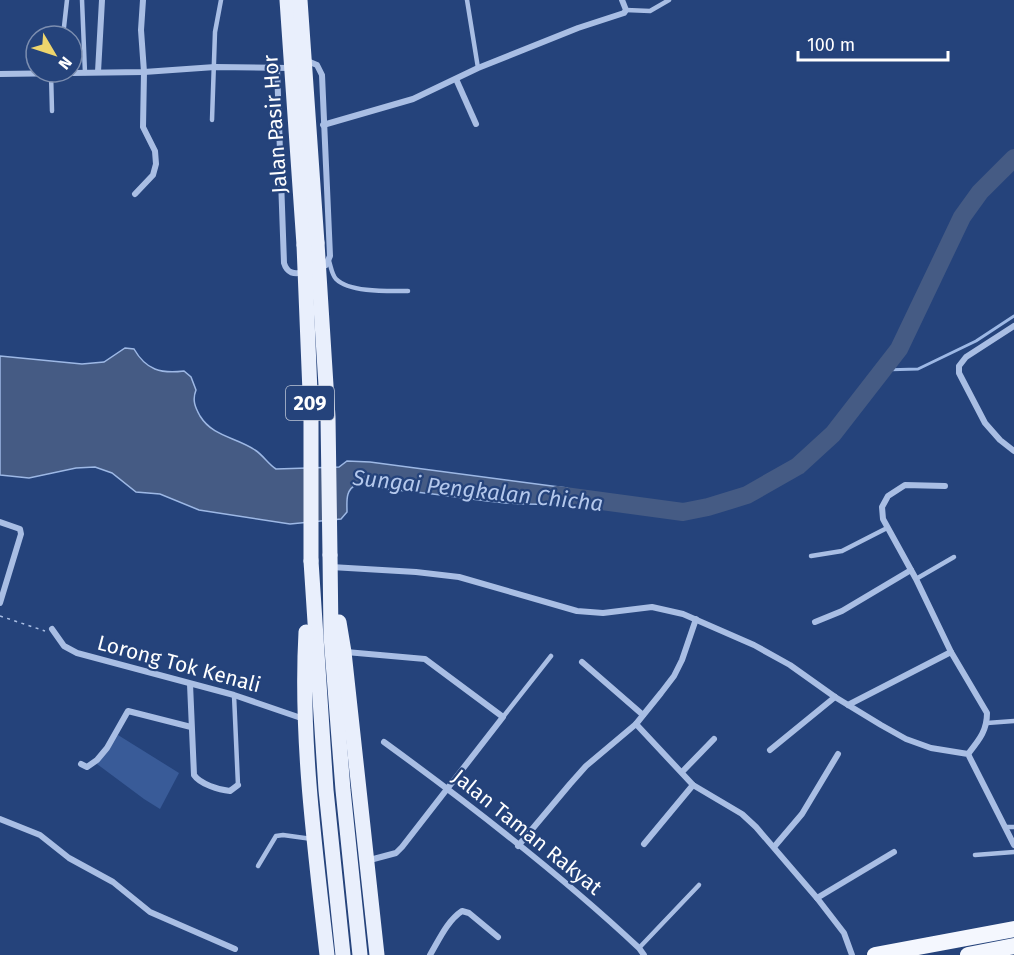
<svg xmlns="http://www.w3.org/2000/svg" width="1014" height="955" viewBox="0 0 1014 955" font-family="'Fira Sans',sans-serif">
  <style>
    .green { fill: #395b98 }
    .water { fill: #455b84; stroke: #9db8e5; stroke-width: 1.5 }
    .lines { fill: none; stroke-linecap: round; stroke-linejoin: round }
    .stream { stroke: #9db8e5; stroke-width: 3 }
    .river { stroke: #455b84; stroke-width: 18 }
    .path { stroke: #a9bee4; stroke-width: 1.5; stroke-dasharray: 3 4.5; stroke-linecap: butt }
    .service { stroke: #a9bee4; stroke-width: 4.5 }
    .minor { stroke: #a9bee4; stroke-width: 6 }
    .primary { stroke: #e9effc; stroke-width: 15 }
    .trunk { stroke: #f4f7fe; stroke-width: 16 }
    .primary-bridge { stroke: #e9effc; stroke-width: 15 }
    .labels { text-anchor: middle; stroke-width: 4.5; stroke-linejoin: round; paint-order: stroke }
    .shield { fill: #25437b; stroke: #bec7d7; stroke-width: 1.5 }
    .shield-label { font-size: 20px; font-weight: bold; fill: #fff }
    .street-label { font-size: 21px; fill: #fff; stroke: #25437b }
    .water-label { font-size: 22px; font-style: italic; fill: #b4c8ec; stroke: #25437b }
  </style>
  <rect width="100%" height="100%" fill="#25437b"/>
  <path class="green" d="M118,735L179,773L160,809L144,799L97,764Z"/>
  <path class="water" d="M125,348L134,349C146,370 161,374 184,371L191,377L196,390C192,400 195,407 200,416C213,437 236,437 255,450C263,455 268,464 276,469L339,467L347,461L370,462L567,488L584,498C572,500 560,504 548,504C496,506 444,493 392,490C380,489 368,479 357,484C345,490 347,501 347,512L341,519L290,524L199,510L160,494L136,492L112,473L95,467L76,468L29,478L0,475V356L82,364L104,362Z"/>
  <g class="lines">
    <path class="stream" d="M882,370L918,369L976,341L1014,316"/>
    <path class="river" d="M557,495L683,512L708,507L747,495L798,466L833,434L899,349L962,217L980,192L1014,158"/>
    <path class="path" d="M0,616L45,631"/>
    <g class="service">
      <path d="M82,0L85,73"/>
      <path d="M467,0L478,68"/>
      <path d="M626,10L650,11L669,0"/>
      <path d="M63,36L67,0"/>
      <path d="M51,73L52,111"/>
      <path d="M212,120L215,32L221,0"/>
      <path d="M329,261C331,267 332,275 336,279C350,293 390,291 408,291"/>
      <path d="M811,556L842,551L887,528"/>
      <path d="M916,579L954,557"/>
      <path d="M234,695L238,785"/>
      <path d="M503,717L551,656"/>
      <path d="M987,723L1014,721"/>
      <path d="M1005,827H1014"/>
      <path d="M975,855L1014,852"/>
      <path d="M258,866L276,836L283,835L312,839"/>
      <path d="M639,948L699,885"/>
    </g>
    <g class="minor">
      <path d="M305,60L317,65L322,75L330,256L326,265L319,268"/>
      <path d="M277,68L284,263C287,273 294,275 304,272"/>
      <path d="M98,72L102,0"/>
      <path d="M0,74L144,72L215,67L290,68"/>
      <path d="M456,79L476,124"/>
      <path d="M323,125L413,99L478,68L578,28L624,13L626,10L622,0"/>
      <path d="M135,194L153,175L156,164L155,151L143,127L144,72L141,30L143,0"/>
      <path d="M1014,326L966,357L959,366V373L985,423L1000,440L1014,451"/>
      <path d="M945,486L905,485L888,496L882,507L883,519L916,579L951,652L987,713C987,731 979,740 968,754"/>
      <path d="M0,522L20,529L21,534L0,603"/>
      <path d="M331,567L416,572L459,577L577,611L603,613L652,607L683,614L754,645L790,665L835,697L881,725L906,739L931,748L968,754L1014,845"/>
      <path d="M815,622L842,611L911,570"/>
      <path d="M52,629L64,646L77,653L234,695L304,719"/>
      <path d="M346,652L425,659L503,717L402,847L396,853L366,861"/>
      <path d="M582,662L643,715"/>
      <path d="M190,684L194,775C200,784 219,790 230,791L238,785"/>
      <path d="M848,705L951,652"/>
      <path d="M636,724L693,785L742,814L756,827L817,898L844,933L852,955"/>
      <path d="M384,742C472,806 559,873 639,948L644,955"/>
      <path d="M770,750L835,697"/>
      <path d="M81,764L87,767L97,760L107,748L128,711L191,727"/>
      <path d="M682,772L714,739"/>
      <path d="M0,819L40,835L69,858L113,882L150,912L235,949"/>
      <path d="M644,844L693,785"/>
      <path d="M518,846L570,784L586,766L636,724L661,693L674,676L682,660L696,619"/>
      <path d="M774,847L802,814L838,754"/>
      <path d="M817,898L894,852"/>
      <path d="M430,955C439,940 447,921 462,911L469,913L498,937"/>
    </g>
    <g class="primary">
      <path d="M287,0L304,245"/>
      <path d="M300,0L317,243"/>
      <path d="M330,555L331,636L343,790L360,955"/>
      <path d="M311,561L326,790L343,955"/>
      <path d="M339,622L344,652L377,955"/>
      <path d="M306,632C300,738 315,849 327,955"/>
    </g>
    <g class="trunk">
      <path d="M875,955L1014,929"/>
      <path d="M968,955L1014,946"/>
    </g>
    <g class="primary-bridge">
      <path d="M317,243L328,417L330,555"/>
      <path d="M304,245L311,417V561"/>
    </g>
  </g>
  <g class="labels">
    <rect class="shield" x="286" y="386" width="48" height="34" rx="4.5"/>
    <g class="shield-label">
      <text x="310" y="410">209</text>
    </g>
    <g class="street-label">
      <text transform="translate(275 124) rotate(-94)" y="7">Jalan Pasir Hor</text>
      <text transform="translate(179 664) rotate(15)" y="7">Lorong Tok Kenali</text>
      <text transform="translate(527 832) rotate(39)" y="7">Jalan Taman Rakyat</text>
    </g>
    <g class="water-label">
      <text transform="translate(478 490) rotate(6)" y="8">Sungai Pengkalan Chicha</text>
    </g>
  </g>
  <g transform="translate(54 54) rotate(129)"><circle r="28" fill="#25437b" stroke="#7c8eb0" stroke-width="1.5"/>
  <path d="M0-4.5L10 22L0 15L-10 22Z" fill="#eed56d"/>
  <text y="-9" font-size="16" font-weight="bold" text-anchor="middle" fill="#ffffff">N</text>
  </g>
  <path d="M798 51v9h150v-9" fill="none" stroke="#ffffff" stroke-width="3"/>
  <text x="807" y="51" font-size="18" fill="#ffffff" stroke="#25437b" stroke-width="4.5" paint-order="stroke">100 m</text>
</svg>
